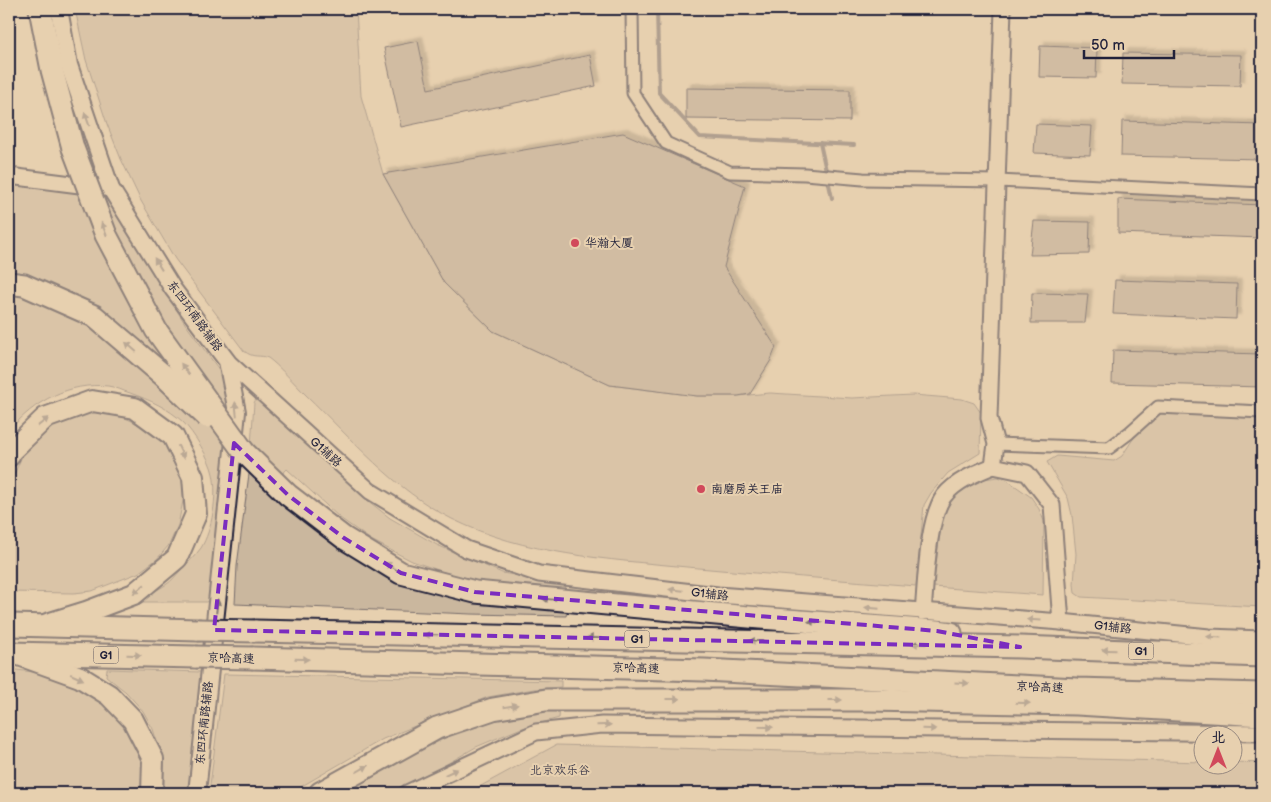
<svg xmlns="http://www.w3.org/2000/svg" width="1271" height="802" viewBox="0 0 1271 802" font-family="'Balsamiq Sans','LXGW WenKai TC',sans-serif">
  <style>
    .green { fill: #cab79e; stroke: #766c6c }
    .lines { fill: none; stroke-linecap: round; stroke-linejoin: round }
    .stream { stroke: #6e6568; stroke-width: 4 }
    .building { fill: #b7a592; stroke: #22223b; filter: url(#shadow) }
    .minor-casing { stroke: #22223b; stroke-width: 15 }
    .tertiary-casing { stroke: #22223b; stroke-width: 19 }
    .secondary-casing { stroke: #22223b; stroke-width: 20 }
    .trunk-casing { stroke: #22223b; stroke-width: 24 }
    .motorway-casing { stroke: #22223b; stroke-width: 25 }
    .minor { stroke: #e7d0af; stroke-width: 11 }
    .tertiary { stroke: #e7d0af; stroke-width: 15 }
    .secondary { stroke: #e7d0af; stroke-width: 16 }
    .trunk { stroke: #e7d0af; stroke-width: 20 }
    .motorway { stroke: #e7d0af; stroke-width: 21 }
    .motorway-bridge-casing { stroke: #22223b; stroke-width: 25; stroke-linecap: butt }
    .motorway-bridge { stroke: #e7d0af; stroke-width: 21 }
    .oneway { fill: #847975 }
    .marked { fill: none; stroke: #7b2cbf; stroke-width: 4; stroke-dasharray: 10 6; stroke-linejoin: round }
    .poi-dot { fill: #d1495b; stroke: #e7d0af; stroke-width: 2 }
    .labels { text-anchor: middle; stroke-width: 4; stroke-linejoin: round; paint-order: stroke }
    .shield { fill: #e7d0af; stroke: #5d565e; stroke-width: 1 }
    .shield-label { font-size: 11px; font-weight: bold; fill: #22223b }
    .poi-label { font-size: 12px; fill: #22223b; stroke: #e7d0af; text-anchor: start }
    .street-label { font-size: 12px; fill: #22223b; stroke: #e7d0af }
    .park-label { font-size: 12px; fill: #44404f; stroke: #e7d0af }
  </style>
  <defs>
    <filter id="shadow"><feDropShadow dx="4.5" dy="-4.5" stdDeviation="1" flood-color="#0004"/></filter>
  </defs>
  <rect width="100%" height="100%" fill="#e7d0af"/>
  <filter id="ink" filterUnits="userSpaceOnUse"><feTurbulence type="fractalNoise" baseFrequency=".02" numOctaves="2"/><feDisplacementMap in="SourceGraphic" scale="10" xChannelSelector="R" yChannelSelector="G"/><feConvolveMatrix kernelMatrix="1 2 1 2 8 2 1 2 1" color-interpolation-filters="sRGB"/></filter>
  <g filter="url(#ink)">
    <g class="green">
      <path d="M75,9H356L361,96L383,174L444,283L493,331L610,385L697,396H738L770,393L852,398L913,395L962,399L974,403L981,413L980,453L948,473L931,493L924,505L916,586C840,580 763,574 687,567C607,559 525,555 452,519C394,490 352,439 306,395C296,385 278,365 268,358C260,354 254,359 244,351L175,259L141,201L121,159L107,124L86,60Z"/>
      <path d="M9,183L77,190L109,199L157,279L186,325L226,379L231,399L210,600L206,602H129C142,597 155,592 167,584C172,581 176,575 180,571C187,564 195,556 201,548C212,530 218,496 213,474C210,459 194,433 183,422C168,408 150,400 130,393C123,391 116,387 108,386C69,382 34,401 9,431Z"/>
      <path d="M259,398L362,496L390,518L437,545L502,573L566,584L565,594L473,582L412,561L371,540L340,518L287,469L272,485L315,522L476,601L507,606L567,611L566,616L471,614L235,604L237,566L249,474L254,403L256,399Z"/>
      <path d="M106,410L132,421L164,439L180,466L184,496L178,525L169,545L157,559L138,573L92,591L74,593L9,592V487L22,456L44,428L72,413Z"/>
      <path d="M1161,411L1262,416V607L1081,597L1075,593L1074,584L1076,554L1072,515L1068,498L1047,462L1057,456L1114,461L1122,456L1133,439Z"/>
      <path d="M998,477L1007,480L1031,497L1039,509L1044,521L1043,595L933,587L943,510L952,496L961,488L977,480Z"/>
      <path d="M9,669L41,673L75,683L108,703L134,735L143,766L141,793H9Z"/>
      <path d="M107,669L201,672L188,793H164V765L153,729L143,711L126,692L106,676Z"/>
      <path d="M224,674L561,681V687L534,689L488,697L437,717L383,739L290,793H209Z"/>
      <path d="M560,707L559,718L519,729L476,747L397,793H338L412,754L456,733L513,714Z"/>
      <path d="M556,745L1203,762L1204,764H1234V762L1262,763V793H468Z"/>
    </g>
    <g class="lines">
      <g class="stream">
        <path d="M657,9L659,93L700,137L854,145"/>
        <path d="M820,143L832,198"/>
      </g>
    </g>
    <g class="building">
      <path d="M418,41L428,89L590,55L596,86L401,127L384,48Z"/>
      <path d="M1040,46L1097,48L1096,78L1039,77Z"/>
      <path d="M1123,53L1241,55L1240,86L1122,84Z"/>
      <path d="M686,88L850,90V121L686,119Z"/>
      <path d="M1122,121L1262,125V159L1121,156Z"/>
      <path d="M1036,124L1092,126L1090,155L1034,153Z"/>
      <path d="M623,133L745,186L724,267L776,347L771,360L750,394L738,396H697L610,385L493,331L444,283L383,174Z"/>
      <path d="M1118,199L1262,205V238L1118,233Z"/>
      <path d="M1034,221L1090,222L1089,254L1030,255Z"/>
      <path d="M1115,280L1237,284L1236,319L1113,314Z"/>
      <path d="M1032,293L1088,294L1085,323H1031Z"/>
      <path d="M1113,350L1262,354V387L1112,383Z"/>
    </g>
    <g class="lines">
      <g class="minor-casing">
        <g id="minor">
          <path d="M632,9L633,93L666,143L730,172L805,174L863,179L998,181L1262,194"/>
          <path d="M996,444L1109,448L1129,433L1158,407L1262,412"/>
        </g>
      </g>
      <g class="tertiary-casing">
        <g id="tertiary">
          <path d="M1003,9L989,418L996,444L993,466L1027,473L1052,505L1061,622"/>
          <path d="M9,176L111,189"/>
          <path d="M227,361L370,491L466,549L539,574L718,595L1061,622L1209,637L1262,639"/>
          <path d="M923,612C926,582 927,520 944,496C956,481 976,473 993,466"/>
          <path d="M407,793L536,732L602,725L1262,733"/>
        </g>
      </g>
      <g class="secondary-casing">
        <path id="secondary" d="M59,9L69,65L111,189L173,289L227,361L237,412L197,793"/>
      </g>
      <g class="trunk-casing">
        <g id="trunk">
          <path d="M9,456L10,452L45,418L92,401L135,408L173,436L193,477L196,514L177,558L134,594L86,612L47,624"/>
          <path d="M19,655L80,677L109,695L133,720L153,759L152,793"/>
        </g>
      </g>
      <g class="motorway-casing">
        <g id="motorway">
          <path d="M40,9L52,70L73,148"/>
          <path d="M244,452L288,495L344,538L401,573L475,592L760,618L937,631L951,633"/>
          <path d="M12,625L198,630"/>
          <path d="M255,631L1020,647L1262,656"/>
          <path d="M9,653L196,657"/>
          <path d="M253,658L704,670L1077,689L1262,694"/>
          <path d="M320,793L437,728L493,709L546,700H869L1077,704L1262,715"/>
        </g>
      </g>
      <use href="#minor" class="minor"/>
      <use href="#tertiary" class="tertiary"/>
      <use href="#secondary" class="secondary"/>
      <use href="#trunk" class="trunk"/>
      <use href="#motorway" class="motorway"/>
      <g class="motorway-bridge-casing">
        <g id="motorway-bridge">
          <path d="M73,148L106,235L156,330L244,452"/>
          <path d="M9,283L24,285L94,316L163,375L207,417"/>
          <path d="M198,630L255,631"/>
          <path d="M196,657L253,658"/>
        </g>
      </g>
      <use href="#motorway-bridge" class="motorway-bridge"/>
    </g>
    <defs><path id="oneway-solid" d="M-6-.8H1V-3.2L6.5 0L1 3.2V.8H-6Z" transform="scale(1.25)"/></defs>
    <g class="oneway">
      <use href="#oneway-solid" transform="translate(87 119) rotate(-109)"/>
      <use href="#oneway-solid" transform="translate(104 229) rotate(-112)"/>
      <use href="#oneway-solid" transform="translate(158 264) rotate(-122)"/>
      <use href="#oneway-solid" transform="translate(131 347) rotate(-139)"/>
      <use href="#oneway-solid" transform="translate(185 369) rotate(-126)"/>
      <use href="#oneway-solid" transform="translate(236 409) rotate(-96)"/>
      <use href="#oneway-solid" transform="translate(43 422) rotate(-38)"/>
      <use href="#oneway-solid" transform="translate(181 452) rotate(64)"/>
      <use href="#oneway-solid" transform="translate(391 566) rotate(-149)"/>
      <use href="#oneway-solid" transform="translate(139 589) rotate(142)"/>
      <use href="#oneway-solid" transform="translate(676 590) rotate(-174)"/>
      <use href="#oneway-solid" transform="translate(549 599) rotate(-175)"/>
      <use href="#oneway-solid" transform="translate(217 606) rotate(-84)"/>
      <use href="#oneway-solid" transform="translate(872 608) rotate(-175)"/>
      <use href="#oneway-solid" transform="translate(1034 620) rotate(-176)"/>
      <use href="#oneway-solid" transform="translate(815 622) rotate(-176)"/>
      <use href="#oneway-solid" transform="translate(431 635) rotate(-179)"/>
      <use href="#oneway-solid" transform="translate(1214 637) rotate(-177)"/>
      <use href="#oneway-solid" transform="translate(594 638) rotate(-179)"/>
      <use href="#oneway-solid" transform="translate(756 641) rotate(-179)"/>
      <use href="#oneway-solid" transform="translate(919 644) rotate(-179)"/>
      <use href="#oneway-solid" transform="translate(1109 650) rotate(-178)"/>
      <use href="#oneway-solid" transform="translate(134 655) rotate(1)"/>
      <use href="#oneway-solid" transform="translate(302 659) rotate(2)"/>
      <use href="#oneway-solid" transform="translate(77 677) rotate(24)"/>
      <use href="#oneway-solid" transform="translate(962 683) rotate(3)"/>
      <use href="#oneway-solid" transform="translate(673 699)"/>
      <use href="#oneway-solid" transform="translate(835 700)"/>
      <use href="#oneway-solid" transform="translate(1023 703) rotate(1)"/>
      <use href="#oneway-solid" transform="translate(511 706) rotate(-10)"/>
      <use href="#oneway-solid" transform="translate(604 725) rotate(-1)"/>
      <use href="#oneway-solid" transform="translate(766 727) rotate(1)"/>
      <use href="#oneway-solid" transform="translate(929 729) rotate(1)"/>
      <use href="#oneway-solid" transform="translate(362 769) rotate(-30)"/>
      <use href="#oneway-solid" transform="translate(451 772) rotate(-25)"/>
    </g>
  </g>
  <path d="M0 0H1271V802H0ZM234,443L288,495L344,538L401,573L475,592L937,631L1020,647L214,630Z" fill="#e7d0af" fill-opacity=".55" fill-rule="evenodd"/>
  <path class="marked" d="M234,443L288,495L344,538L401,573L475,592L937,631L1020,647L214,630Z"/>
  <g class="poi-dot">
    <circle cx="575" cy="243" r="5"/>
    <circle cx="701" cy="489" r="5"/>
  </g>
  <g class="labels">
    <g class="shield">
      <rect x="624.5" y="630.5" width="25" height="17" rx="4"/>
      <rect x="1128.5" y="642.5" width="25" height="17" rx="4"/>
      <rect x="93.5" y="646.5" width="25" height="17" rx="4"/>
    </g>
    <g class="shield-label">
      <text x="637" y="643">G1</text>
      <text x="1141" y="655">G1</text>
      <text x="106" y="659">G1</text>
    </g>
    <g class="poi-label">
      <text x="585" y="247">华瀚大厦</text>
      <text x="711" y="493">南磨房关王庙</text>
    </g>
    <g class="street-label">
      <text transform="translate(195 316) rotate(54)" y="4">东四环南路辅路</text>
      <text transform="translate(326 452) rotate(42)" y="4">G1辅路</text>
      <text transform="translate(710 594) rotate(6)" y="4">G1辅路</text>
      <text transform="translate(1113 627) rotate(6)" y="4">G1辅路</text>
      <text transform="translate(231 658) rotate(2)" y="4">京哈高速</text>
      <text transform="translate(636 668) rotate(2)" y="4">京哈高速</text>
      <text transform="translate(1040 687) rotate(3)" y="4">京哈高速</text>
      <text transform="translate(204 723) rotate(-84)" y="4">东四环南路辅路</text>
    </g>
    <g class="park-label">
      <text x="560" y="774">北京欢乐谷</text>
    </g>
  </g>
  <rect width="1271" height="802" fill="none" stroke="#e7d0af" stroke-width="30"/>
  <rect x="15" y="15" width="1241" height="772" fill="none" stroke="#22223b" stroke-width="2" filter="url(#ink)"/>
  <g transform="translate(1218 750)"><circle r="24" fill="#e7d0af" stroke="#988a81"/>
  <path d="M0-4L9 19L0 12L-9 19Z" fill="#d1495b"/>
  <text y="-8" font-size="14" font-weight="bold" text-anchor="middle" fill="#22223b">北</text>
  </g>
  <path d="M1084 50v8h90v-8" fill="none" stroke="#22223b" stroke-width="2.5"/>
  <text x="1091" y="50" font-size="15" fill="#22223b" stroke="#e7d0af" stroke-width="4" paint-order="stroke">50 m</text>
</svg>
